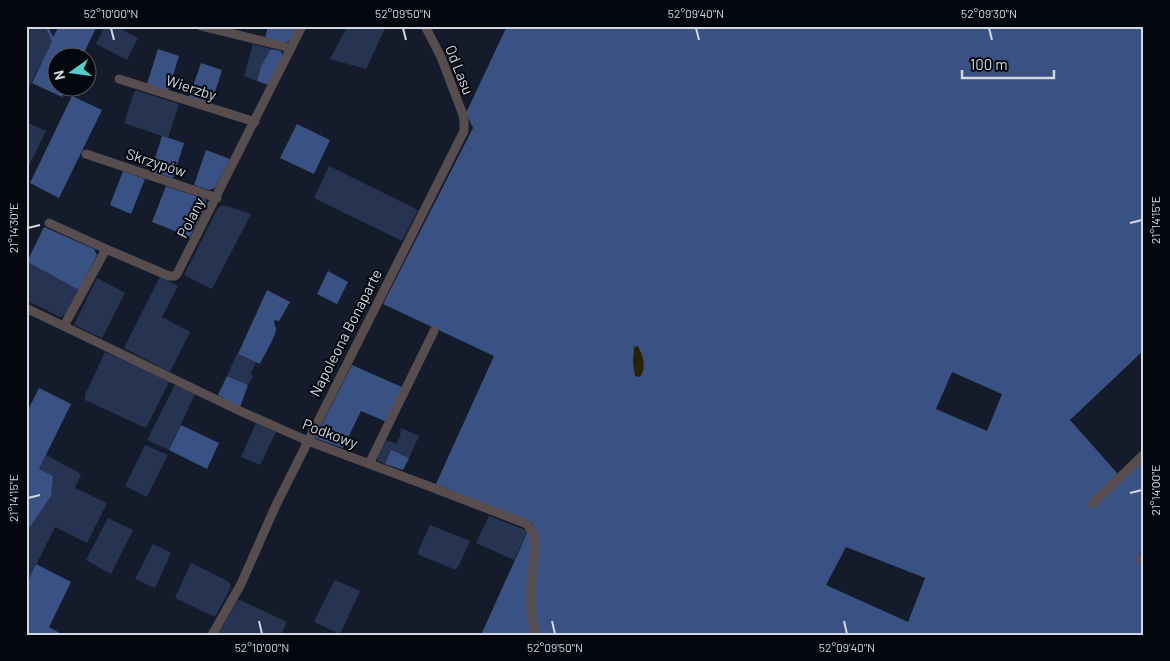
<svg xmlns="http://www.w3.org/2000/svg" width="1170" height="661" viewBox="0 0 1170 661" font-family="Barlow,sans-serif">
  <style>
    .green { fill: #273451 }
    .forest { fill: #3a5183; fill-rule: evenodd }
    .sand { fill: #2b2202 }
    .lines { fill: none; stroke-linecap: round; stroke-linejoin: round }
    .minor { stroke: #574d4e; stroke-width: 9 }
    .ticks { fill: none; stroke: #d2d7e2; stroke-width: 2 }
    .labels { text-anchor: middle; stroke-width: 4; stroke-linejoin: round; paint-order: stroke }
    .street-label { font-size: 15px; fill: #d2d7e2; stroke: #04070d }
    .neatline { fill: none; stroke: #d2d7e2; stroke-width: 2 }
    .ticks-label { font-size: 12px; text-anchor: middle; fill: #d2d7e2 }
  </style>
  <rect width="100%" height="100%" fill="#141c2b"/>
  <g class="green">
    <path d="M26,26H45L52,41L26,93Z"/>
    <path d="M105,26H115L138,38L127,60L96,44Z"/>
    <path d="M340,26H386L366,69L330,59L346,29Z"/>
    <path d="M253,44L271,49L261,66L257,81L244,76Z"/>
    <path d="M135,90L179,104L168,138L124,123Z"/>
    <path d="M26,122L46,131L26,172Z"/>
    <path d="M329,166L418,210L402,241L314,198Z"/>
    <path d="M224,205L251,214L212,289L184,275L218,208Z"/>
    <path d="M27,262L79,290L66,315L60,317L26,300Z"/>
    <path d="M160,277L178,286L162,317L190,332L170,372L124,348Z"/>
    <path d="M97,278L125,293L102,338L74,325Z"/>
    <path d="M105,352L137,366L169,382L146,428L85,400V395Z"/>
    <path d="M237,354L256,362L251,373L253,377L248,385L227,376Z"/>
    <path d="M175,385L195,394L169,450L147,440Z"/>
    <path d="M256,423L276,432L260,465L241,457Z"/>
    <path d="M401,428L419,436L409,458L391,451L385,464L378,461L377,458L386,440L396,444L400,437Z"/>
    <path d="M145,445L168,455L147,497L125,486Z"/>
    <path d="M46,455L81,474L75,488L107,503L87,543L55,527L26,585V533L51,496V487L39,469Z"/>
    <path d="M489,516L528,531L514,560L476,543Z"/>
    <path d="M108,518L133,530L111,574L86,560Z"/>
    <path d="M430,525L470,541L459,565L456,570L417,554Z"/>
    <path d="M153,544L171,553L155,588L135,579Z"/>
    <path d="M191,563L229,582L231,587L215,617L175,598Z"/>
    <path d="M335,580L360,591L340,634L314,622Z"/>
    <path d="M238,599L287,622L281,635H217Z"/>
  </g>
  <g class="forest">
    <path d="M45,26H48L53,37L59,26H97L82,57L58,58V88H67L62,97L32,83L52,41Z"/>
    <path d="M268,26H298L291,40L285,43L265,38Z"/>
    <path d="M507,26H1144V350L1070,420L1118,474L1144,450V550L1137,556L1144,565V635H481L528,531L533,523L436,484L494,356L383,304L473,128L466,113ZM952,372L1002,394L987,431L936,409ZM846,547L925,578L908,622L826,585Z"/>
    <path d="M158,49L179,56L168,91L147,84Z"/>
    <path d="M271,49L281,51L283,56L268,85L257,81L261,66Z"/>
    <path d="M201,63L222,70L211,105L189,98Z"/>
    <path d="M72,96L102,110L59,198L30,183Z"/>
    <path d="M297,124L330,140L314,174L280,158Z"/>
    <path d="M162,136L184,143L173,178L151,171Z"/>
    <path d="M206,150L230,159L215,188L209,190L194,185Z"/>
    <path d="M123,171L145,179L131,214L110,205Z"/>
    <path d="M166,186L205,199L207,204L190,237L152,222Z"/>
    <path d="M44,227L94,249L97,255L79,290L27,262Z"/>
    <path d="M328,271L348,282L337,304L317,294Z"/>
    <path d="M267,290L290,302L279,321L274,320C274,323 275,326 276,328C277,335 263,357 260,364L238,354Z"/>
    <path d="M352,365L404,388L387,422L361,411L343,448L315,438Z"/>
    <path d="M227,376L248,385L240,407L218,395Z"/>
    <path d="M39,388L71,404L39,469L53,476L51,496L26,533V414Z"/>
    <path d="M181,425L219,443L207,469L169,450Z"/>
    <path d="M391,450L409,458L403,470L385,464Z"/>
    <path d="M36,564L71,582L49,627L63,635H26V585Z"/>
  </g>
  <path class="sand" d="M638,346C643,356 647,367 640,377L635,376L633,362L634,347Z"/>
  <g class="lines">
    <g class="minor">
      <path d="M201,26L291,48"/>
      <path d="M119,79L255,122"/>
      <path d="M86,154L217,198"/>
      <path d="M49,223L106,249"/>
      <path d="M26,308L240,411L308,441L431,487L527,524L533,533L535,545L531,588V609L535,635"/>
      <path d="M64,326L106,249L169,276H175L177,274L302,26"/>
      <path d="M369,464L434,331"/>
      <path d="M1092,504L1144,454"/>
      <path d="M1140,559L1144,557"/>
      <path d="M212,635L241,584L276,505L464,131V121L463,115L441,57L425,26"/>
    </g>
  </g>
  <path class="ticks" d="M111,28L114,40M403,28L406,40M696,28L699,40M989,28L992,40M1130,223L1142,220M28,228L40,225M1130,493L1142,490M28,498L40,495M259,621L262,634M552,621L555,634M844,621L847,634"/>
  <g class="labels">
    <g class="street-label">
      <text transform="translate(459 70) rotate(68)" y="5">Od Lasu</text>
      <text transform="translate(191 88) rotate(18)" y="5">Wierzby</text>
      <text transform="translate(156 163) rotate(18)" y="5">Skrzypów</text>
      <text transform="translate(191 218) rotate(-63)" y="5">Polany</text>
      <text transform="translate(346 333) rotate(-63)" y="5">Napoleona Bonaparte</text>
      <text transform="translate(330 434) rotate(21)" y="5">Podkowy</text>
    </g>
  </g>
  <rect width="1170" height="661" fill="none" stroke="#04070d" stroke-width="55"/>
  <g transform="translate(72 72) rotate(256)"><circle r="24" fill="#04070d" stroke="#565a62"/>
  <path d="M0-4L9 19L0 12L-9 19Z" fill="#54cdc8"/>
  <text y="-8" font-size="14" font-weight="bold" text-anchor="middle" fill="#d2d7e2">N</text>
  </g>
  <path d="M962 70v8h92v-8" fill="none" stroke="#d2d7e2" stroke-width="2.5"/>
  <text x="970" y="70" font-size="15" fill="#d2d7e2" stroke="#04070d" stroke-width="4" paint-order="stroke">100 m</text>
  <rect x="28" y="28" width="1114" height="606" class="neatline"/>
  <g class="ticks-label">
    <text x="111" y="18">52°10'00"N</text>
    <text x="403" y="18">52°09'50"N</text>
    <text x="696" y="18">52°09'40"N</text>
    <text x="989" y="18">52°09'30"N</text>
    <text transform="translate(1156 220) rotate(-90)" y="4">21°14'15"E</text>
    <text transform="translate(14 228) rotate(-90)" y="4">21°14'30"E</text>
    <text transform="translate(1156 490) rotate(-90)" y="4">21°14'00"E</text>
    <text transform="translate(14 498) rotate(-90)" y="4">21°14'15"E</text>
    <text x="262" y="652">52°10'00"N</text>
    <text x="555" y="652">52°09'50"N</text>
    <text x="847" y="652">52°09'40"N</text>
  </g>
</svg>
